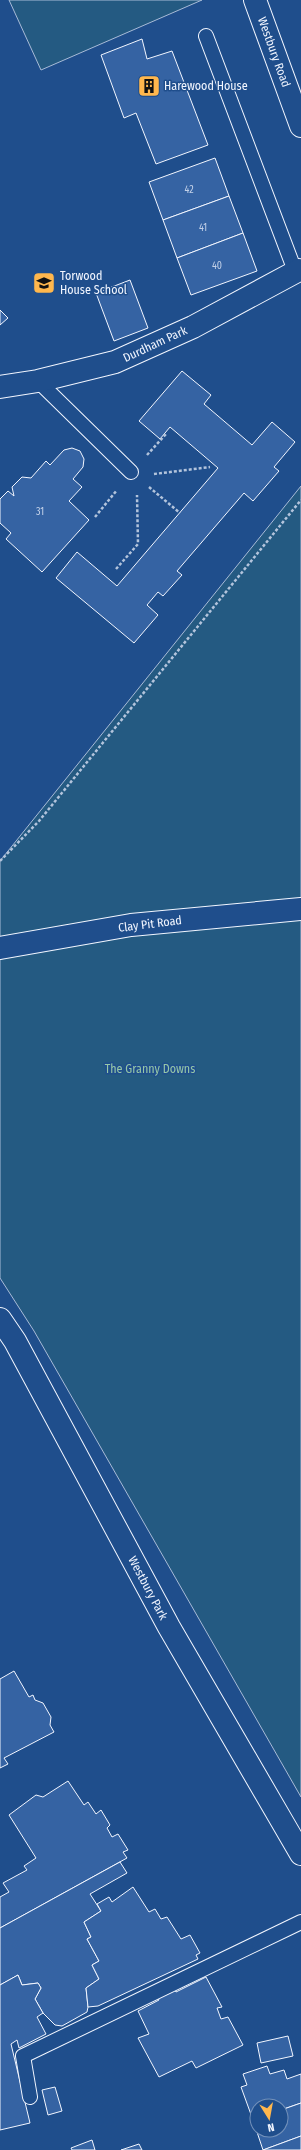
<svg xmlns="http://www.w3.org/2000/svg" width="301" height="2150" viewBox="0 0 301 2150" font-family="'Fira Sans Condensed',sans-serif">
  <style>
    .green { fill: #245a82; stroke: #a8bbd7 }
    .building { fill: #3563a3; stroke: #f2f6ff }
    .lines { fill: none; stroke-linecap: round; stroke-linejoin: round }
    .lane-casing { stroke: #f2f6ff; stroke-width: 16 }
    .street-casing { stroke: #f2f6ff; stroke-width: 24 }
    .primary-casing { stroke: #f2f6ff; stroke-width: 24 }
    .path { stroke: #b3c4dc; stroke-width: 2.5; stroke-dasharray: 3 2; stroke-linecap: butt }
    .lane { stroke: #1f4e8c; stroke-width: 14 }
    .street { stroke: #1f4e8c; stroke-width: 22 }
    .primary { stroke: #1f4e8c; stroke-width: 22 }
    .labels { text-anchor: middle; stroke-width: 3; stroke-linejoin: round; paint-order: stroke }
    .number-label { font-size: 10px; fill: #c3d1e8 }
    .street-label { font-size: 12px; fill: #f2f6ff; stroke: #1f4e8c }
    .poi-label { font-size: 12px; fill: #f2f6ff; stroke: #1f4e8c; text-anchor: start }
    .park-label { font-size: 12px; fill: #97c8a6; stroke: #1f4e8c }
  </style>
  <rect width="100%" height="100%" fill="#1f4e8c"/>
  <g class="green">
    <path d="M9,0H202L41,70Z"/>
    <path d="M301,486V1797L34,1331L0,1278V861Z"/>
  </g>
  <g class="building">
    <path d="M142,39L147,59L172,51L208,145L156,164L136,113L124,118L101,55Z"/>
    <path d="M215,158L229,196L163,220L149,182Z"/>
    <path d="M229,196L243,233L177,258L163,220Z"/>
    <path d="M243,233L257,271L191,295L177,258Z"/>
    <path d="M130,280L148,328L114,341L96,293Z"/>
    <path d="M0,310L8,318L0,325Z"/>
    <path d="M182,371L211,395L204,404L252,445L272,422L295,442L274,467L279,471L253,501L244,493L177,571L182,575L163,596L158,592L147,605L158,615L134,643L56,578L77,552L117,586L218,468L170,427L160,439L139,421Z"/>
    <path d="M72,448L80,451L84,459L83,467L73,479L82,487L69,501L89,520L42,572L6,539L11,533L0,523V499L8,491L14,496L12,487L22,477L31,478L46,461L50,465L64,450Z"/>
    <path d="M14,1671L29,1697L33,1695L35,1700L43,1703L51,1717L50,1725L54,1732L4,1758L8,1764L0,1768V1679Z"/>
    <path d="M68,1781L84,1805L88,1802L96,1814L101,1810L110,1825L107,1828L112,1837L118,1834L128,1850L123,1852L127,1858L0,1928V1897L9,1892L3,1883L27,1870L24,1866L36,1858L9,1815L36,1795L43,1797Z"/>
    <path d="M120,1862L127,1873L90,1894L101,1911L84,1922L91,1937L87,1939L99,1961L92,1965L99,1979L86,1988L88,2007L87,2012L62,2026L55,2025L43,2013L35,1999L41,1988L38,1983L22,1985L18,1975L0,1985V1928Z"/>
    <path d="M133,1887L149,1912L155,1909L161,1919L167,1917L181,1939L190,1935L200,1953L196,1955L198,1959L98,2006L88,2007L86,1988L99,1979L92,1965L99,1961L87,1939L91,1937L84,1922L101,1911L97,1904L109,1897L112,1902Z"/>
    <path d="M18,1975L22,1985L38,1983L41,1988L35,1999L43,2013L37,2017L46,2034L19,2048L17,2040L11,2044L30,2123L0,2130V1985Z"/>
    <path d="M206,1977L222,2007L217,2008L221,2019L228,2017L243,2045L196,2068L192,2061L159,2077L138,2038L149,2034L138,2011L159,2000L156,1995L173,1987L176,1992Z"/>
    <path d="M288,2036L293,2056L261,2063L257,2043Z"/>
    <path d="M267,2066L270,2074L284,2070L287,2079L301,2074V2103L281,2110V2106H257V2118L253,2120L241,2087L247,2085L243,2074Z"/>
    <path d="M55,2087L62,2111L48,2115L42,2090Z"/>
    <path d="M301,2103V2136L263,2150L253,2120L257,2118V2130H281V2110Z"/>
    <path d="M301,2136V2150H263Z"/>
    <path d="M92,2140L95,2150H72L71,2148Z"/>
    <path d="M139,2144L142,2150H121Z"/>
  </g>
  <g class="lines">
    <g class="lane-casing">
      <g id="lane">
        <path d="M206,36L295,271"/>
        <path d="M38,381L131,472"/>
        <path d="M30,2097L23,2056L301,1922"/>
      </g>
    </g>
    <g class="street-casing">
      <g id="street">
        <path d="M0,387L38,381L115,362L193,327L299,270"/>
        <path d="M0,948L131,925L301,909"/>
        <path d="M0,1319L15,1341L169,1627L301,1854"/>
      </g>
    </g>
    <g class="primary-casing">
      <path id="primary" d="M255,0L301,126"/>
    </g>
    <g class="path">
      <path d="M147,455L167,433"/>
      <path d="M154,474L210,467"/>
      <path d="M149,487L180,513"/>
      <path d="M95,517L117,490"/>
      <path d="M116,569L138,544L137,495"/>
      <path d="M0,861L39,821L301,500"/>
    </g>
    <use href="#lane" class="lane"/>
    <use href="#street" class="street"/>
    <use href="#primary" class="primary"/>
  </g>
  <defs>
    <g id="building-square" transform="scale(1.15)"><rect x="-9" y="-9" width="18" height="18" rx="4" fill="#ffb74d" stroke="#1f4e8c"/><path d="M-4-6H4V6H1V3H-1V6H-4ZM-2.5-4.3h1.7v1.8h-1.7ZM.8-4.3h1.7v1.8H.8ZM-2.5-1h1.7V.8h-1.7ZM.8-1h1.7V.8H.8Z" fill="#111"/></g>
    <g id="school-square" transform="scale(1.15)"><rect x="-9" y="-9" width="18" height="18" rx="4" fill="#ffb74d" stroke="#1f4e8c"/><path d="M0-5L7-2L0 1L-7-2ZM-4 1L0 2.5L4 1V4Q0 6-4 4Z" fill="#111"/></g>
  </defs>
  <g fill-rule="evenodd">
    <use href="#building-square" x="149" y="86"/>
    <use href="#school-square" x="44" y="283"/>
  </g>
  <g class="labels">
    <g class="number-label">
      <text x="189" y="193">42</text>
      <text x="203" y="231">41</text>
      <text x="217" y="269">40</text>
      <text x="40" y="515">31</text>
    </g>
    <g class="street-label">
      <text transform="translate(274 52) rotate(70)" y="4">Westbury Road</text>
      <text transform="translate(155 344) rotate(-25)" y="4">Durdham Park</text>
      <text transform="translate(150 924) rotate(-7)" y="4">Clay Pit Road</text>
      <text transform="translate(148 1588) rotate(62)" y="4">Westbury Park</text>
    </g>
    <g class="poi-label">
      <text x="164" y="90">Harewood House</text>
      <text x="60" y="280">Torwood<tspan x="60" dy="14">House School</tspan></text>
    </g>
    <g class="park-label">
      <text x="150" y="1073">The Granny Downs</text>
    </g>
  </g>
  <g transform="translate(269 2118) rotate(169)"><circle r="19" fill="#1f4e8c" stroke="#7391ba"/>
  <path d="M0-3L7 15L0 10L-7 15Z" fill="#ffb74d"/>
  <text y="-6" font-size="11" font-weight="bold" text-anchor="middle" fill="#f2f6ff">N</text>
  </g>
</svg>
